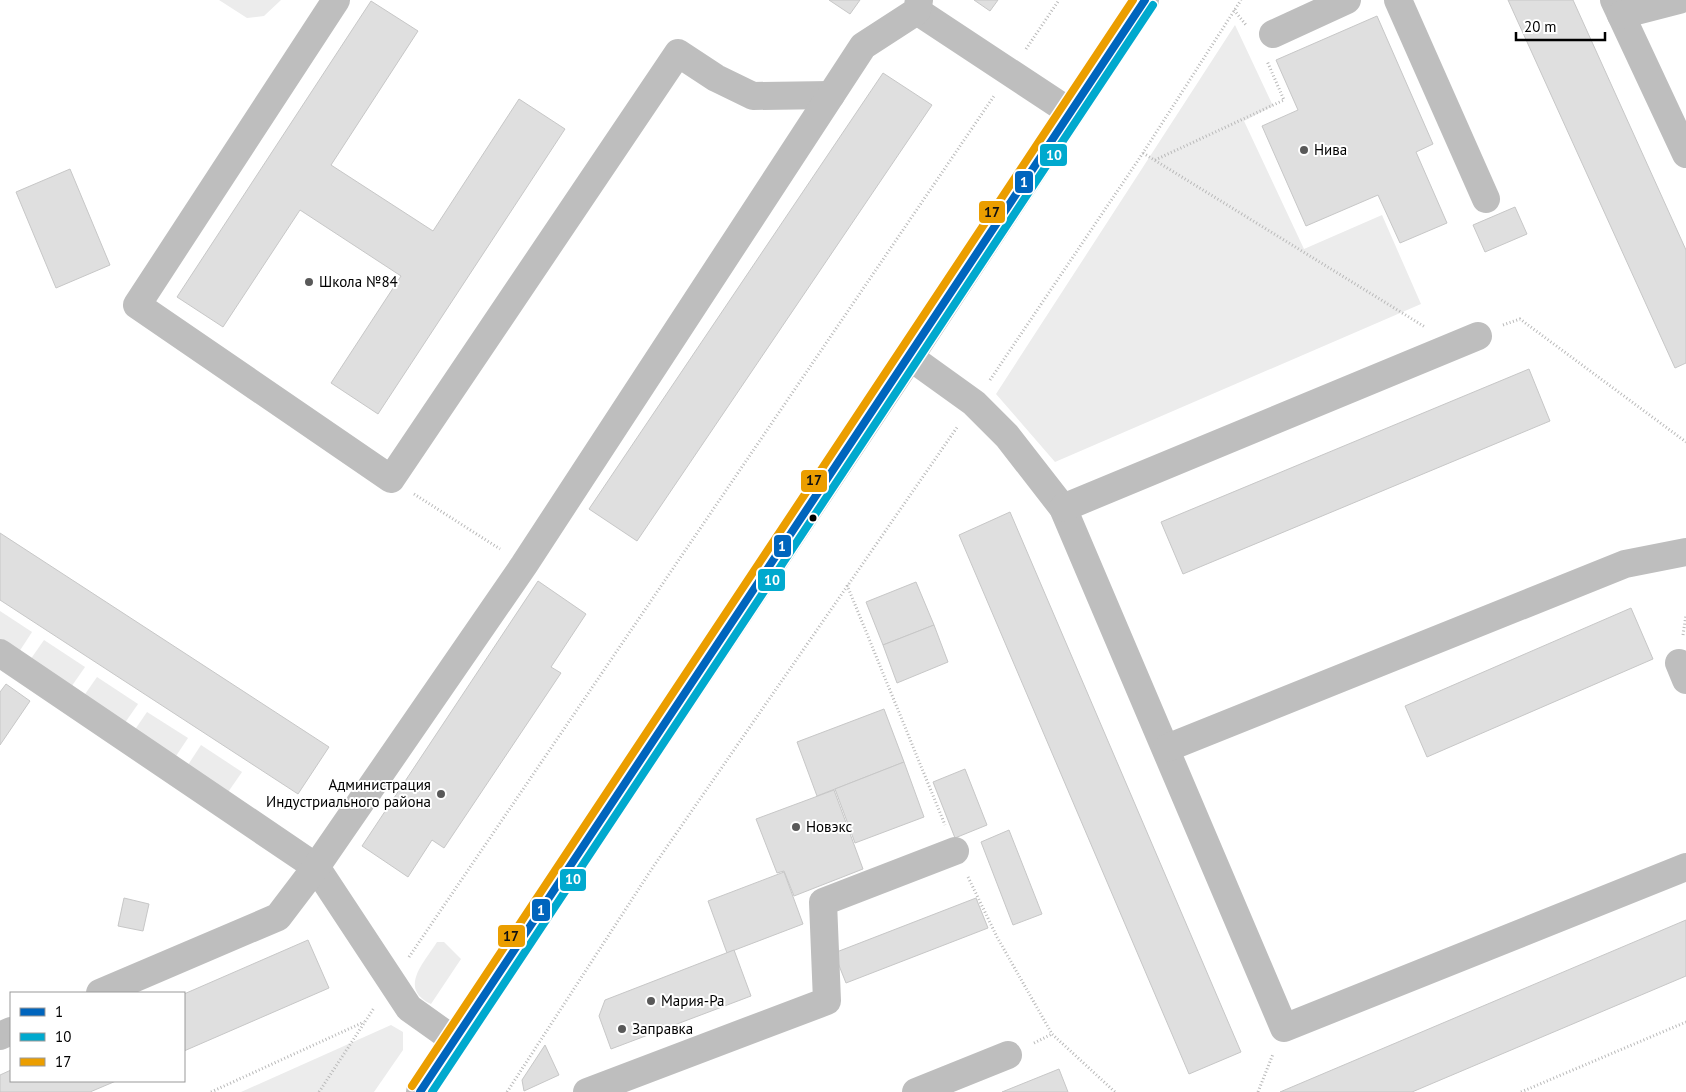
<svg xmlns="http://www.w3.org/2000/svg" width="1686" height="1092" viewBox="0 0 1686 1092" font-family="'PT Sans',sans-serif">
  <style>
    .green { fill: #ececec }
    .building { fill: #dfdfdf; stroke: #c7c7c7 }
    .lines { fill: none; stroke-linecap: round; stroke-linejoin: round }
    .path { stroke: #b9b9b9; stroke-width: 3; stroke-dasharray: 1 2.5; stroke-linecap: butt }
    .minor { stroke: #bebebe; stroke-width: 28 }
    .bus-1-casing { stroke: #fff; stroke-width: 11 }
    .bus-2-casing { stroke: #fff; stroke-width: 11 }
    .bus-3-casing { stroke: #fff; stroke-width: 11 }
    .bus-1 { stroke: #0065bd; stroke-width: 8 }
    .bus-2 { stroke: #00a9ce; stroke-width: 8 }
    .bus-3 { stroke: #eb9e00; stroke-width: 8 }
    .poi-dot { fill: #595959; stroke: #fff; stroke-width: 2 }
    .bus-dot { fill: #000; stroke: #fff; stroke-width: 2 }
    .labels { text-anchor: middle; stroke-width: 4; stroke-linejoin: round; paint-order: stroke }
    .poi-label { font-size: 15px; fill: #000; stroke: #fff; text-anchor: start }
    .line-badge { stroke: #fff; stroke-width: 2 }
    .badge-label { font-size: 14px; text-anchor: middle; font-weight: bold; fill: #fff }
    .pale-badge-label { font-size: 14px; text-anchor: middle; font-weight: bold; fill: #111 }
  </style>
  <rect width="100%" height="100%" fill="#fff"/>
  <g class="green">
    <path d="M219,0H281L264,16L247,18Z"/>
    <path d="M1235,25L1273,106L1244,121L1304,249L1382,215L1421,304L1055,462L996,394Z"/>
    <path d="M0,611L32,632L17,655L0,644Z"/>
    <path d="M44,640L85,667L69,690L28,663Z"/>
    <path d="M97,677L138,704L122,727L81,700Z"/>
    <path d="M147,712L188,738L172,762L132,734Z"/>
    <path d="M201,745L242,772L226,795L186,768Z"/>
    <path d="M437,942H444L461,959L431,1004C398,988 424,963 437,942Z"/>
    <path d="M391,1025L403,1032V1050L374,1092H241Z"/>
  </g>
  <g class="building">
    <path d="M829,0H860L850,14Z"/>
    <path d="M974,0H998L990,11Z"/>
    <path d="M1508,0H1573L1686,250V363L1675,368Z"/>
    <path d="M371,1L418,31L331,165L433,231L519,99L565,129L378,414L331,383L401,276L300,210L223,327L177,297Z"/>
    <path d="M1377,16L1433,144L1416,152L1447,223L1400,243L1378,195L1306,226L1262,126L1298,110L1276,60Z"/>
    <path d="M883,73L932,105L637,541L589,509Z"/>
    <path d="M70,169L110,265L56,288L16,192Z"/>
    <path d="M1515,207L1527,234L1485,252L1473,225Z"/>
    <path d="M1529,369L1550,421L1183,574L1161,522Z"/>
    <path d="M1010,512L1241,1052L1189,1074L959,535Z"/>
    <path d="M0,533L329,747L298,794L0,600Z"/>
    <path d="M538,581L586,614L551,667L561,673L444,848L432,840L408,877L362,846Z"/>
    <path d="M916,582L934,625L883,645L866,602Z"/>
    <path d="M1631,608L1653,659L1427,757L1405,706Z"/>
    <path d="M934,625L948,662L897,683L883,645Z"/>
    <path d="M6,684L30,701L0,745V692Z"/>
    <path d="M884,709L904,762L817,796L797,742Z"/>
    <path d="M904,762L924,817L855,843L835,789Z"/>
    <path d="M965,769L987,825L955,838L933,782Z"/>
    <path d="M834,790L863,869L794,896L784,871L777,873L756,819Z"/>
    <path d="M1009,830L1042,914L1013,925L981,842Z"/>
    <path d="M784,872L803,924L727,953L708,901Z"/>
    <path d="M124,898L149,904L143,931L118,926Z"/>
    <path d="M976,898L988,928L846,983L834,953Z"/>
    <path d="M1686,920V976L1412,1092H1280Z"/>
    <path d="M308,940L329,988L184,1051V994Z"/>
    <path d="M734,950L751,996L611,1049L599,1016L605,1000Z"/>
    <path d="M545,1045L559,1075L524,1091L522,1080Z"/>
    <path d="M1059,1069L1068,1092H1002Z"/>
    <path d="M11,1070V1081H116L90,1092H0V1075Z"/>
  </g>
  <g class="lines">
    <g class="path">
      <path d="M1234,10L1246,25"/>
      <path d="M1026,49L1059,0"/>
      <path d="M1143,153L1425,327"/>
      <path d="M1155,160L1284,100L1267,61"/>
      <path d="M1503,325L1520,319L1686,442"/>
      <path d="M990,380L1143,153L1241,0"/>
      <path d="M414,494L500,549"/>
      <path d="M847,585L945,825"/>
      <path d="M1683,635L1686,615"/>
      <path d="M968,877L997,937L1052,1034L1115,1092"/>
      <path d="M409,957L994,96"/>
      <path d="M1034,1043L1052,1034"/>
      <path d="M211,1092L364,1022"/>
      <path d="M319,1092L374,1008"/>
      <path d="M507,1092L653,867L958,426"/>
      <path d="M1258,1092L1273,1054"/>
      <path d="M1521,1092L1686,1022"/>
    </g>
    <g class="minor">
      <path d="M336,0L137,305L391,479L678,53L716,78L753,96L831,95"/>
      <path d="M1398,0L1486,199"/>
      <path d="M1614,0L1686,154"/>
      <path d="M917,11L1070,112"/>
      <path d="M1621,15L1679,0"/>
      <path d="M1273,34L1347,0"/>
      <path d="M910,357L974,403L1007,436L1063,508L1284,1028L1686,867"/>
      <path d="M1063,508L1478,336"/>
      <path d="M0,653L316,867L409,1008L454,1040"/>
      <path d="M1679,663L1686,680"/>
      <path d="M1167,748L1625,564L1686,552"/>
      <path d="M100,993L278,917L316,867L524,565L863,46L917,11L919,0"/>
      <path d="M0,1036L11,1031"/>
      <path d="M420,1092L910,357L1145,0"/>
      <path d="M587,1092L827,1001L823,902L955,851"/>
      <path d="M916,1092L1008,1055"/>
    </g>
    <g class="bus-1-casing">
      <path id="bus-1" d="M420,1092L1145,0"/>
    </g>
    <g class="bus-2-casing">
      <path id="bus-2" d="M432,1092L1153,5"/>
    </g>
    <g class="bus-3-casing">
      <path id="bus-3" d="M412,1086L1133,0"/>
    </g>
    <use href="#bus-1" class="bus-1"/>
    <use href="#bus-2" class="bus-2"/>
    <use href="#bus-3" class="bus-3"/>
  </g>
  <g class="poi-dot">
    <circle cx="1304" cy="150" r="5"/>
    <circle cx="309" cy="282" r="5"/>
    <circle cx="441" cy="794" r="5"/>
    <circle cx="796" cy="827" r="5"/>
    <circle cx="651" cy="1001" r="5"/>
    <circle cx="622" cy="1029" r="5"/>
  </g>
  <circle class="bus-dot" cx="813" cy="518" r="4.5"/>
  <g class="labels">
    <g class="poi-label">
      <text x="1314" y="155">Нива</text>
      <text x="319" y="287">Школа №84</text>
      <text x="431" y="790" text-anchor="end">Администрация<tspan x="431" dy="17">Индустриального района</tspan></text>
      <text x="806" y="832">Новэкс</text>
      <text x="661" y="1006">Мария-Ра</text>
      <text x="632" y="1034">Заправка</text>
    </g>
  </g>
  <g class="line-badge">
    <rect x="1039" y="143" width="29" height="24" rx="5" fill="#00a9ce"/>
    <rect x="1014" y="170" width="20" height="24" rx="5" fill="#0065bd"/>
    <rect x="978" y="200" width="28" height="24" rx="5" fill="#eb9e00"/>
    <rect x="800" y="469" width="28" height="24" rx="5" fill="#eb9e00"/>
    <rect x="773" y="534" width="19" height="24" rx="5" fill="#0065bd"/>
    <rect x="757" y="568" width="29" height="24" rx="5" fill="#00a9ce"/>
    <rect x="559" y="868" width="28" height="24" rx="5" fill="#00a9ce"/>
    <rect x="531" y="898" width="20" height="24" rx="5" fill="#0065bd"/>
    <rect x="497" y="924" width="29" height="24" rx="5" fill="#eb9e00"/>
  </g>
  <g class="badge-label">
    <text x="1054" y="160">10</text>
    <text x="1024" y="187">1</text>
    <text x="782" y="551">1</text>
    <text x="772" y="585">10</text>
    <text x="573" y="884">10</text>
    <text x="541" y="915">1</text>
  </g>
  <g class="pale-badge-label">
    <text x="992" y="217">17</text>
    <text x="814" y="485">17</text>
    <text x="511" y="941">17</text>
  </g>
  <rect x="10" y="992" width="175" height="90" fill="#ffffff" stroke="#999999"/>
  <rect x="20" y="1008" width="25" height="8" fill="#0065bd" stroke="#999999"/>
  <text x="55" y="1017" font-size="15" fill="#000000">1</text>
  <rect x="20" y="1033" width="25" height="8" fill="#00a9ce" stroke="#999999"/>
  <text x="55" y="1042" font-size="15" fill="#000000">10</text>
  <rect x="20" y="1058" width="25" height="8" fill="#eb9e00" stroke="#999999"/>
  <text x="55" y="1067" font-size="15" fill="#000000">17</text>
  <path d="M1516 32v8h89v-8" fill="none" stroke="#000000" stroke-width="2.5"/>
  <text x="1524" y="32" font-size="15" fill="#000000" stroke="#ffffff" stroke-width="4" paint-order="stroke">20 m</text>
</svg>
